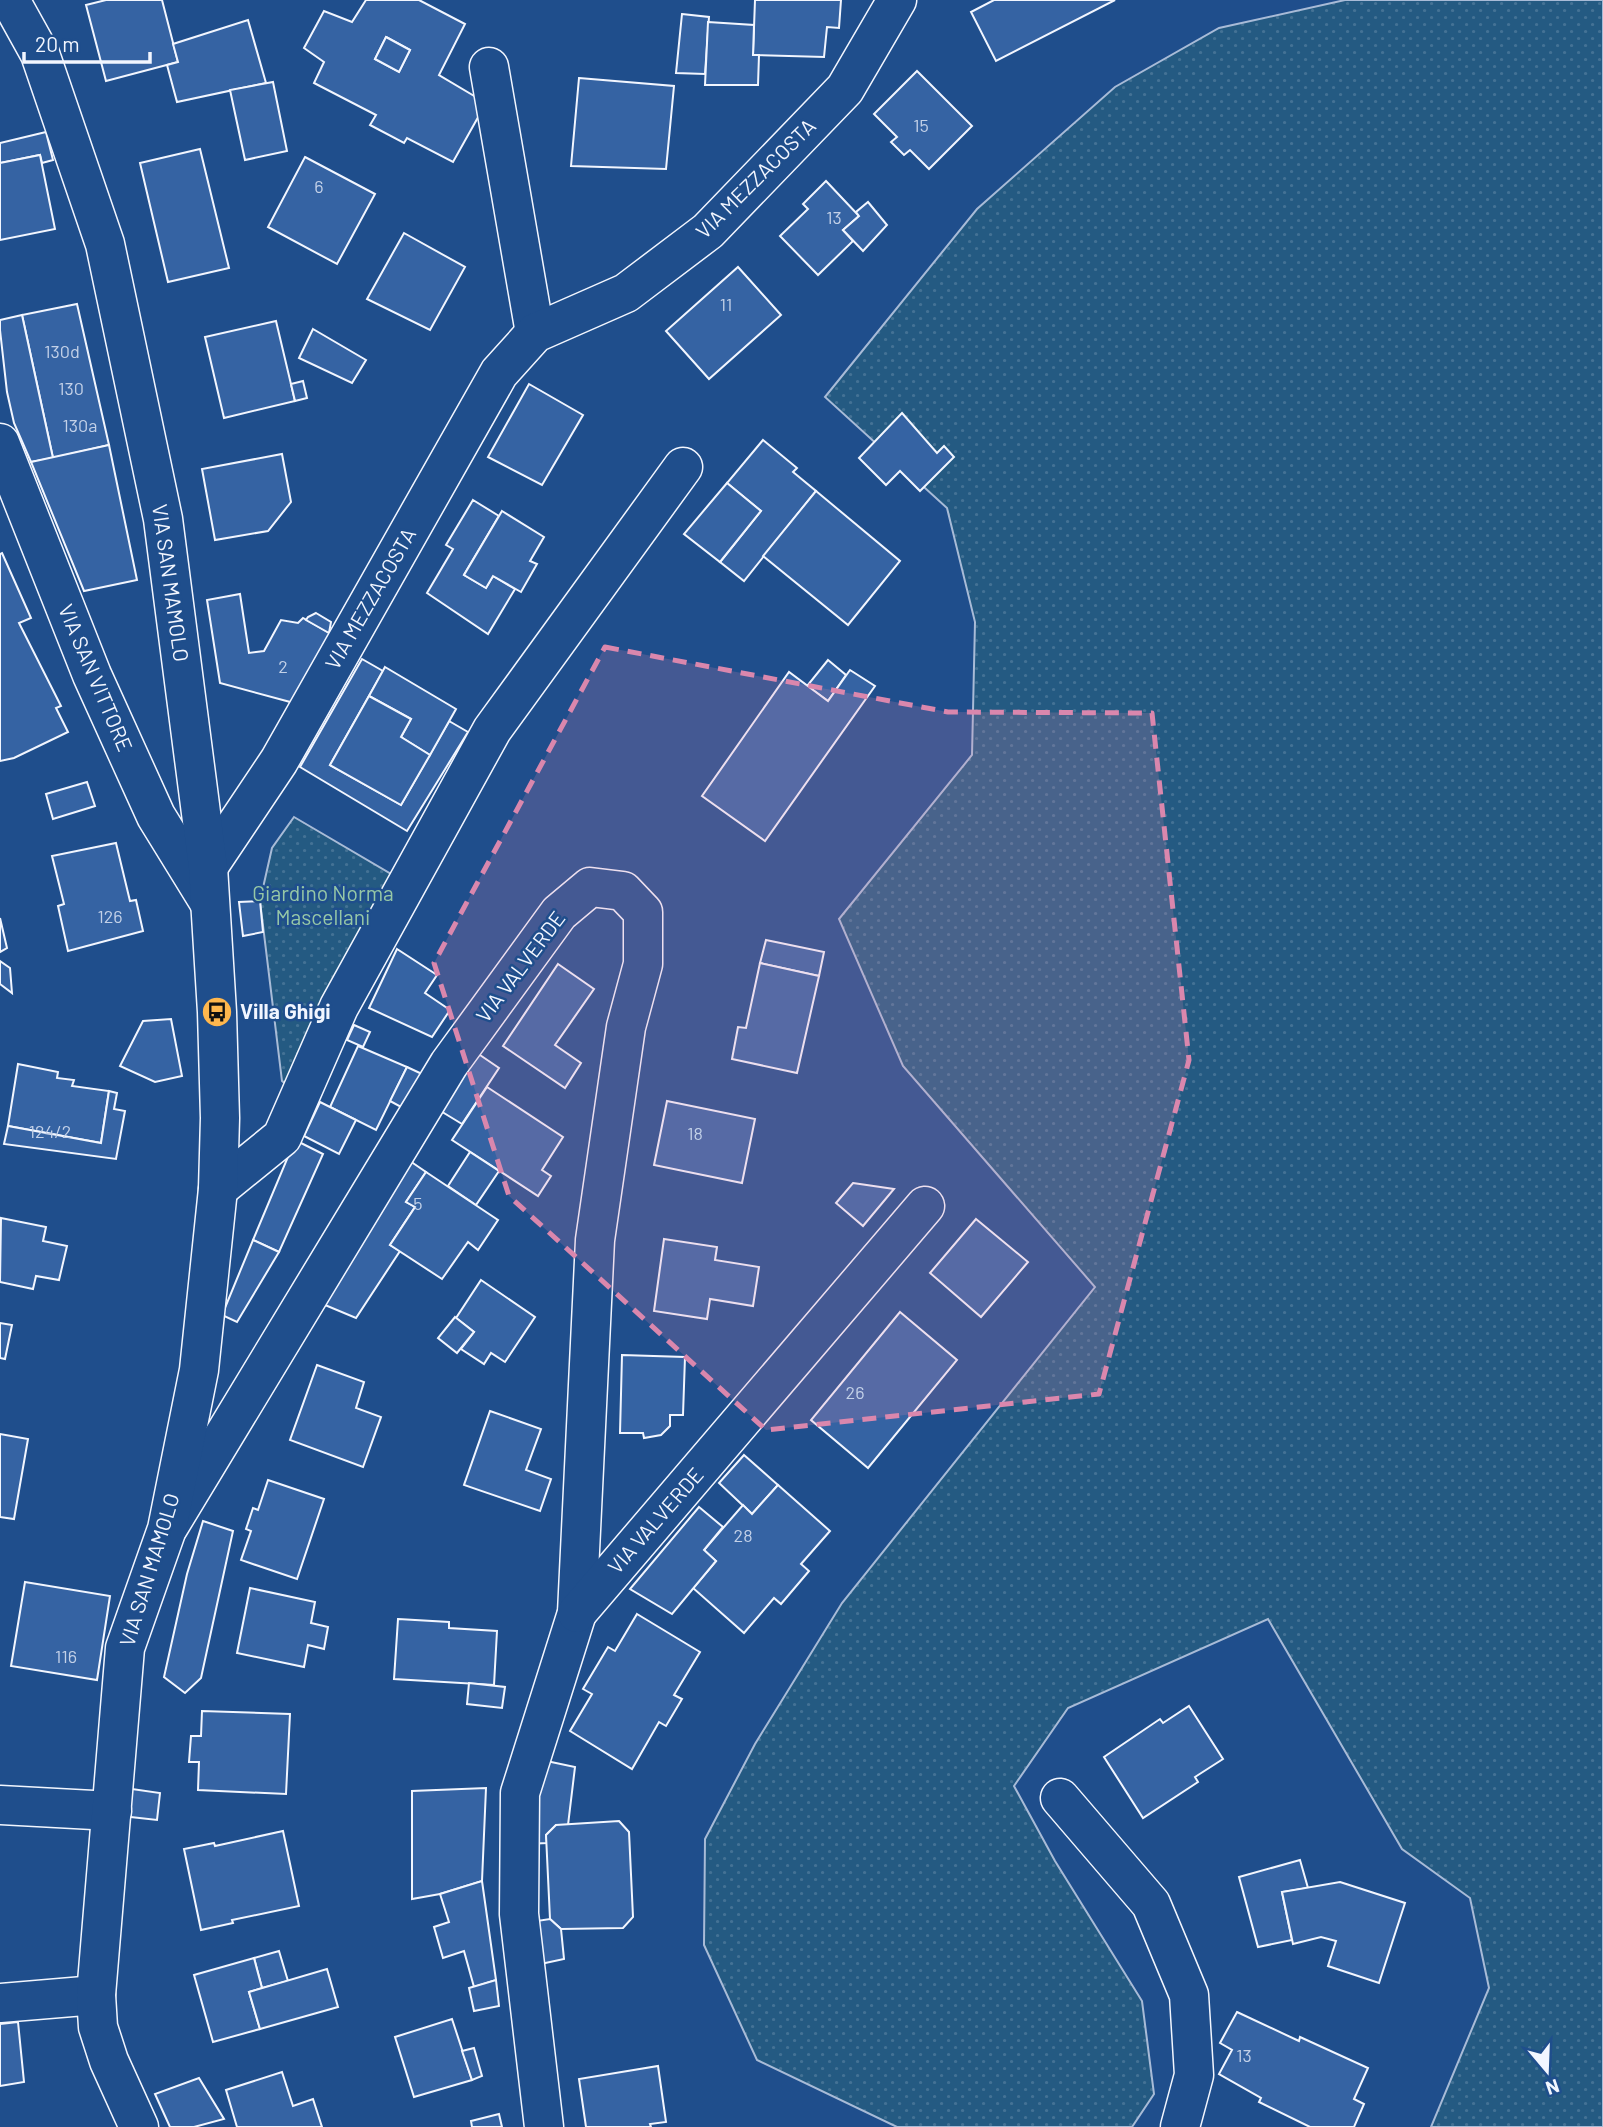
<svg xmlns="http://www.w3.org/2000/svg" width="1603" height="2127" viewBox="0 0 1603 2127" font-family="Barlow,sans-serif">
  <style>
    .green { fill: url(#green-dots); stroke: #a8bbd7; stroke-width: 2 }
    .building { fill: #3563a3; stroke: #f2f6ff; stroke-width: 2; fill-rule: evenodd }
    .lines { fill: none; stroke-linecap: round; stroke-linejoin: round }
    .street-casing { stroke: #f2f6ff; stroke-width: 41 }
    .secondary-casing { stroke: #f2f6ff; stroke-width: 41 }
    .street { stroke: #1f4e8c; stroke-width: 38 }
    .secondary { stroke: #1f4e8c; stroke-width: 38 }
    .marked { fill: #da87ad; fill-opacity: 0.2; stroke: #da87ad; stroke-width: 5; stroke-dasharray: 14 9; stroke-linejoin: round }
    .labels { text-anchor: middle; stroke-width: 5; stroke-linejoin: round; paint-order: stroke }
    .number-label { font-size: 18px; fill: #c3d1e8 }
    .street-label { font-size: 21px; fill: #f2f6ff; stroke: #1f4e8c }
    .park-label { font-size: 21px; fill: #97c8a6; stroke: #1f4e8c }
    .poi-label { font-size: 21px; font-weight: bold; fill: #f2f6ff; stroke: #1f4e8c; text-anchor: start }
  </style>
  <defs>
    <pattern id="green-dots" width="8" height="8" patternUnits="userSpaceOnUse" patternTransform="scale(1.75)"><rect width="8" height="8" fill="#245a82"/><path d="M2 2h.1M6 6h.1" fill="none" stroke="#447295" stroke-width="1.8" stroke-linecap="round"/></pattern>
  </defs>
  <rect width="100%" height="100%" fill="#1f4e8c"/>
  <g class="green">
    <path d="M1345,0H1603V2127H1431L1489,1988L1470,1898L1402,1849L1268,1619L1068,1708L1014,1786L1055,1861L1142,2001L1154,2094L1132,2127H897L757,2060L704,1945L705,1839L755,1744L842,1603L1095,1287L903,1066L839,919L972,755L975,622L947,508L825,397L977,209L1115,87L1219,28Z"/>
    <path d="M294,817L408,884L300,1096L282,1081L260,901L272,848Z"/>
  </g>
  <g class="building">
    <path d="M106,0H162L178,62L106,81L86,5Z"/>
    <path d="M366,0H419L465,24L439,75L486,103L453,162L407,138L404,143L370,125L376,115L314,83L324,62L304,48L324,11L352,22ZM386,37L410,50L399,72L375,59Z"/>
    <path d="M755,0H841L839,28L827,27L824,57L753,55Z"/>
    <path d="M994,0H1115L996,61L971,12Z"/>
    <path d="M682,14L709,17L705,74L676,73Z"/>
    <path d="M248,20L266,83L177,102L167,65L178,62L173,44Z"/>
    <path d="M708,22L754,25L753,55H759L758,85H705Z"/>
    <path d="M386,37L410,50L399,72L375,59Z"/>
    <path d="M917,71L972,126L929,169L910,150L904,155L891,142L897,137L874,114Z"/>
    <path d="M579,78L674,86L666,169L571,166Z"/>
    <path d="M273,82L287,151L245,160L230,90Z"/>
    <path d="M46,132L53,160L42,163L40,155L0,163V143Z"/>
    <path d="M200,149L229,268L168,282L140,163Z"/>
    <path d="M40,155L55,229L0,240V163Z"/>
    <path d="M305,157L375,194L337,264L268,227Z"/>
    <path d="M826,181L859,216L843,230L853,241L818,275L780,236L808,209L803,204Z"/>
    <path d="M868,202L887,225L863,251L843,230L859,216L856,212Z"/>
    <path d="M404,233L465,267L430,330L367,299Z"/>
    <path d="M738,267L781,315L709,379L666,331Z"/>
    <path d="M77,304L109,445L53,458L22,315Z"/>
    <path d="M22,315L53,458L31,462L14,423L7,392L0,330V320Z"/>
    <path d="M276,321L295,401L224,418L205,337Z"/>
    <path d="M313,329L366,360L352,383L299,358Z"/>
    <path d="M303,381L307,398L295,401L291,384Z"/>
    <path d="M529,384L583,415L542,485L488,457Z"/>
    <path d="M902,413L937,453L944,446L954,457L920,491L900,471L886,485L859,458Z"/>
    <path d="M763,440L797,468L793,472L816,491L744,581L720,562L761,511L727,483Z"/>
    <path d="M109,445L137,580L84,591L31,462Z"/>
    <path d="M282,454L291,502L268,531L215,540L202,469Z"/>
    <path d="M727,483L761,511L720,562L684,534Z"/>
    <path d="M816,491L900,561L848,625L763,556Z"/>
    <path d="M473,500L499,516L464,575L486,588L493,576L515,589L488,634L427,593L453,549L446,545Z"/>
    <path d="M502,511L544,537L530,561L537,564L521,592L493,576L486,588L464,575Z"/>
    <path d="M2,553L31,618L19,623L61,706L56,708L68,732L14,758L0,761V554Z"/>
    <path d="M240,594L249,653L264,651L281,620L298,623L303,618L333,635L294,703L220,683L207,600Z"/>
    <path d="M316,613L331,622L329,633L306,620L308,617Z"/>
    <path d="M362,659L383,671L330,765L401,805L449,721L468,732L407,831L300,767Z"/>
    <path d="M828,660L846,675L828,701L807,686Z"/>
    <path d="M385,667L456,709L430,755L401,737L411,719L369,696Z"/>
    <path d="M850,670L875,686L765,841L702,796L789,672L828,701Z"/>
    <path d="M369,696L411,719L401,737L430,755L401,805L330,765Z"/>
    <path d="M87,782L95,806L53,819L46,794Z"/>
    <path d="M116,843L130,901L136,900L143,931L68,951L58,906L64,904L52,856Z"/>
    <path d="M260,901L263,932L243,936L239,902Z"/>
    <path d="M0,918L7,948L0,952Z"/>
    <path d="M766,940L824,952L819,976L760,963Z"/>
    <path d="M397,949L437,975L425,993L450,1010L432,1037L369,1008Z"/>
    <path d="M0,961L10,968L12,993L0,984Z"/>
    <path d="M760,963L819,976L797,1073L732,1059L738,1027L746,1028Z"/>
    <path d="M558,964L594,989L555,1045L581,1063L565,1088L503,1046Z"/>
    <path d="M171,1019L182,1076L155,1082L120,1066L143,1021Z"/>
    <path d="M354,1025L370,1032L363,1047L347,1040Z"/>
    <path d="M358,1046L407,1067L376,1130L330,1107Z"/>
    <path d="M477,1053L499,1068L462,1124L439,1110Z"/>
    <path d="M18,1064L58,1072L57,1078L74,1080L72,1086L109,1091L101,1143L8,1126Z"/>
    <path d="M407,1067L422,1074L401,1107L390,1101Z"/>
    <path d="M487,1087L563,1137L542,1170L551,1176L538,1196L452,1140Z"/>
    <path d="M109,1091L117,1093L114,1109L125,1111L116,1159L4,1144L8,1126L101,1143Z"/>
    <path d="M667,1101L755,1119L742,1183L654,1165Z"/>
    <path d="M320,1102L356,1120L339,1154L304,1136Z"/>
    <path d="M295,1140L323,1154L279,1252L253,1240Z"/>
    <path d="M470,1152L499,1171L476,1205L448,1186Z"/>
    <path d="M407,1159L426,1172L406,1202L415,1207L390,1245L400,1251L356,1318L313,1300Z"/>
    <path d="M426,1172L498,1220L478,1250L468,1242L442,1279L390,1245L415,1207L406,1202Z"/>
    <path d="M853,1183L894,1189L863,1226L836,1203Z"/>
    <path d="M1,1218L46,1227L43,1241L67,1246L59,1280L36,1276L33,1289L0,1282Z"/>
    <path d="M976,1219L1028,1262L981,1317L930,1273Z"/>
    <path d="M664,1239L717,1247L715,1260L759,1267L753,1306L710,1299L707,1319L654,1311Z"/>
    <path d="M253,1240L279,1252L237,1322L222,1315Z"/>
    <path d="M481,1280L535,1317L505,1362L491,1353L484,1364L461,1349L474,1332L456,1318Z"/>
    <path d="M900,1312L957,1360L868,1468L811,1420Z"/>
    <path d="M455,1317L474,1332L457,1353L438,1338Z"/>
    <path d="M0,1323L12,1325L5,1359L0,1358Z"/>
    <path d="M622,1355L685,1357L683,1415H670V1426L661,1435L644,1438L643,1433H620Z"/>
    <path d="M317,1365L364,1382L356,1408L381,1417L363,1467L290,1440Z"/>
    <path d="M490,1411L541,1429L526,1470L551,1479L540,1511L464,1485Z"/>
    <path d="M0,1434L28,1439L14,1519L0,1517Z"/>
    <path d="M744,1455L778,1485L752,1514L719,1483Z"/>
    <path d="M268,1480L324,1499L297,1579L241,1560L251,1531L246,1529L253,1508L258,1510Z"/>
    <path d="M778,1485L830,1531L801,1564L809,1571L781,1604L774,1598L744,1633L693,1588L716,1561L704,1550L743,1505L752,1514Z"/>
    <path d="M699,1507L723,1527L704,1550L716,1561L672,1614L630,1589Z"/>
    <path d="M203,1521L233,1531L201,1678L185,1693L164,1677L187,1574Z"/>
    <path d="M25,1582L110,1596L97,1680L11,1666Z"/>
    <path d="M250,1588L315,1602L311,1623L328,1627L324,1649L308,1645L304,1667L237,1653Z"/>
    <path d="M637,1614L700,1652L674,1695L682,1699L666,1726L659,1722L632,1769L570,1731L592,1694L583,1689L608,1647L615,1651Z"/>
    <path d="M398,1619L449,1622V1628L497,1631L494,1685L394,1679Z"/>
    <path d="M469,1683L505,1687L502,1708L467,1704Z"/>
    <path d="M1189,1706L1223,1759L1195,1777L1198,1782L1143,1818L1104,1757L1160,1719L1163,1723Z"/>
    <path d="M202,1711L290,1714L286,1794L198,1790L199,1762H189L191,1736H201Z"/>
    <path d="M537,1759L575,1767L568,1825H556L546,1835L547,1843L526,1844Z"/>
    <path d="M125,1788L160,1793L157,1820L122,1816Z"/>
    <path d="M486,1788L482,1881L440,1894L412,1899V1791Z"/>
    <path d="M619,1821L629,1832L633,1917L623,1928L561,1929L550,1919L546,1835L556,1825Z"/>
    <path d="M283,1831L299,1906L232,1920L233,1923L201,1930L184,1849L214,1843L215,1846Z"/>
    <path d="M1300,1860L1308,1888L1282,1892L1292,1940L1258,1947L1239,1877Z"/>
    <path d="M482,1881L496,1980L474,1987L464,1951L443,1958L434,1927L449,1922L440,1894Z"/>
    <path d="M1340,1882L1405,1903L1379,1983L1328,1966L1336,1941L1321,1937L1293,1944L1282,1892Z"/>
    <path d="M550,1919L561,1929L564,1959L536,1965L530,1922Z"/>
    <path d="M279,1951L288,1981L262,1988L254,1958Z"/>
    <path d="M254,1958L262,1988L249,1992L260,2029L213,2042L194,1975Z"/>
    <path d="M327,1969L338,2007L260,2029L249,1992Z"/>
    <path d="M496,1980L499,2006L474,2011L469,1988Z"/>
    <path d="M1237,2012L1299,2041L1300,2037L1368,2068L1354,2099L1364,2104L1354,2127H1310L1259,2102L1261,2098L1219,2074L1232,2050L1220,2043Z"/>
    <path d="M452,2019L472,2080L414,2097L395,2037Z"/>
    <path d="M18,2022L24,2082L0,2086V2024Z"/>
    <path d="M474,2048L482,2076L472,2080L462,2051Z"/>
    <path d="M658,2066L666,2122L650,2124L651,2127H586L579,2079Z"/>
    <path d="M282,2072L293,2106L313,2099L322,2127H237L226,2090Z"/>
    <path d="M199,2078L224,2119L194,2127H170L155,2094Z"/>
    <path d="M499,2114L502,2127H472L471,2121Z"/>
  </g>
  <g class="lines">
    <g class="street-casing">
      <g id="street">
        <path d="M489,67L535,333"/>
        <path d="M0,443L92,675L156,816L209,902"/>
        <path d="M208,867L279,761L499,373L535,333L626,293L708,231L845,89L897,0"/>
        <path d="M218,1189L282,1137L339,1007L492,730L683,467"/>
        <path d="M169,1526L449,1064L559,913L590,887L623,891L643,912V964L626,1027L595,1240L577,1613L520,1793L519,1914L544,2127"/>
        <path d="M577,1613L925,1206"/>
        <path d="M1060,1798L1151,1904L1189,1995L1194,2075L1180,2127"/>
        <path d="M0,1805L112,1811"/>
        <path d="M0,2003L96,1995"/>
      </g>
    </g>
    <g class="secondary-casing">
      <path id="secondary" d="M10,0L40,54L105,244L163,519L208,867L217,1012L220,1118L218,1189L199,1370L167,1529L125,1648L96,1995L98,2027L109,2061L139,2127"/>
    </g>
    <use href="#street" class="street"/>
    <use href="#secondary" class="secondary"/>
  </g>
  <path class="marked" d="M605,647L948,712L1152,713L1189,1060L1099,1394L766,1430L509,1196L434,963Z"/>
  <defs>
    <g id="bus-disc" transform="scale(1.575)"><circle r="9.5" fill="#ffb74d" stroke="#1f4e8c"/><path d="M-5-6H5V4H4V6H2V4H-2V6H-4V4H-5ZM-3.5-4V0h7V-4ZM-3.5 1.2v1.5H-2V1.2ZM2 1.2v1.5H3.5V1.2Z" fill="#111"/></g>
  </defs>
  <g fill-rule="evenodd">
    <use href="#bus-disc" x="217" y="1012"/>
  </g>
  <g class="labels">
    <g class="number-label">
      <text x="921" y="132">15</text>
      <text x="319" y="193">6</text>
      <text x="834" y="224">13</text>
      <text x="726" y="311">11</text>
      <text x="62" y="358">130d</text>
      <text x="71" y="395">130</text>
      <text x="80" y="432">130a</text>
      <text x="283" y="673">2</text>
      <text x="110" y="923">126</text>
      <text x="50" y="1138">124/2</text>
      <text x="695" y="1140">18</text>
      <text x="418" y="1210">5</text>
      <text x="855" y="1399">26</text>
      <text x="743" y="1542">28</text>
      <text x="66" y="1663">116</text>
      <text x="1244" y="2062">13</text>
    </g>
    <g class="street-label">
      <text transform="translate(756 179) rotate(-45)" y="7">VIA MEZZACOSTA</text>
      <text transform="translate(170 583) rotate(82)" y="7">VIA SAN MAMOLO</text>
      <text transform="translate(371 599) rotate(-60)" y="7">VIA MEZZACOSTA</text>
      <text transform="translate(95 678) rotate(67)" y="7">VIA SAN VITTORE</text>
      <text transform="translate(521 967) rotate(-53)" y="7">VIA VALVERDE</text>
      <text transform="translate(656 1521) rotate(-49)" y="7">VIA VALVERDE</text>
      <text transform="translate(150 1570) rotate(-73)" y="7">VIA SAN MAMOLO</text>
    </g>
    <g class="park-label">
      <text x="323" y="901">Giardino Norma<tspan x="323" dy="24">Mascellani</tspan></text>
    </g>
    <g class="poi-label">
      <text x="240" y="1019">Villa Ghigi</text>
    </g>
  </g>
  <g transform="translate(1547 2071) rotate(161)" stroke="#1f4e8c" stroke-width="5" paint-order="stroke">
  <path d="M0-5L12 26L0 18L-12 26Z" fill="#f2f6ff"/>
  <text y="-10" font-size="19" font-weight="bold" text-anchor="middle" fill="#f2f6ff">N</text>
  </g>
  <path d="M24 52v10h126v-10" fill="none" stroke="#f2f6ff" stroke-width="3.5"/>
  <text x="35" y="52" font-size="21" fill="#f2f6ff" stroke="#1f4e8c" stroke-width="5" paint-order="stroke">20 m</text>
</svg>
